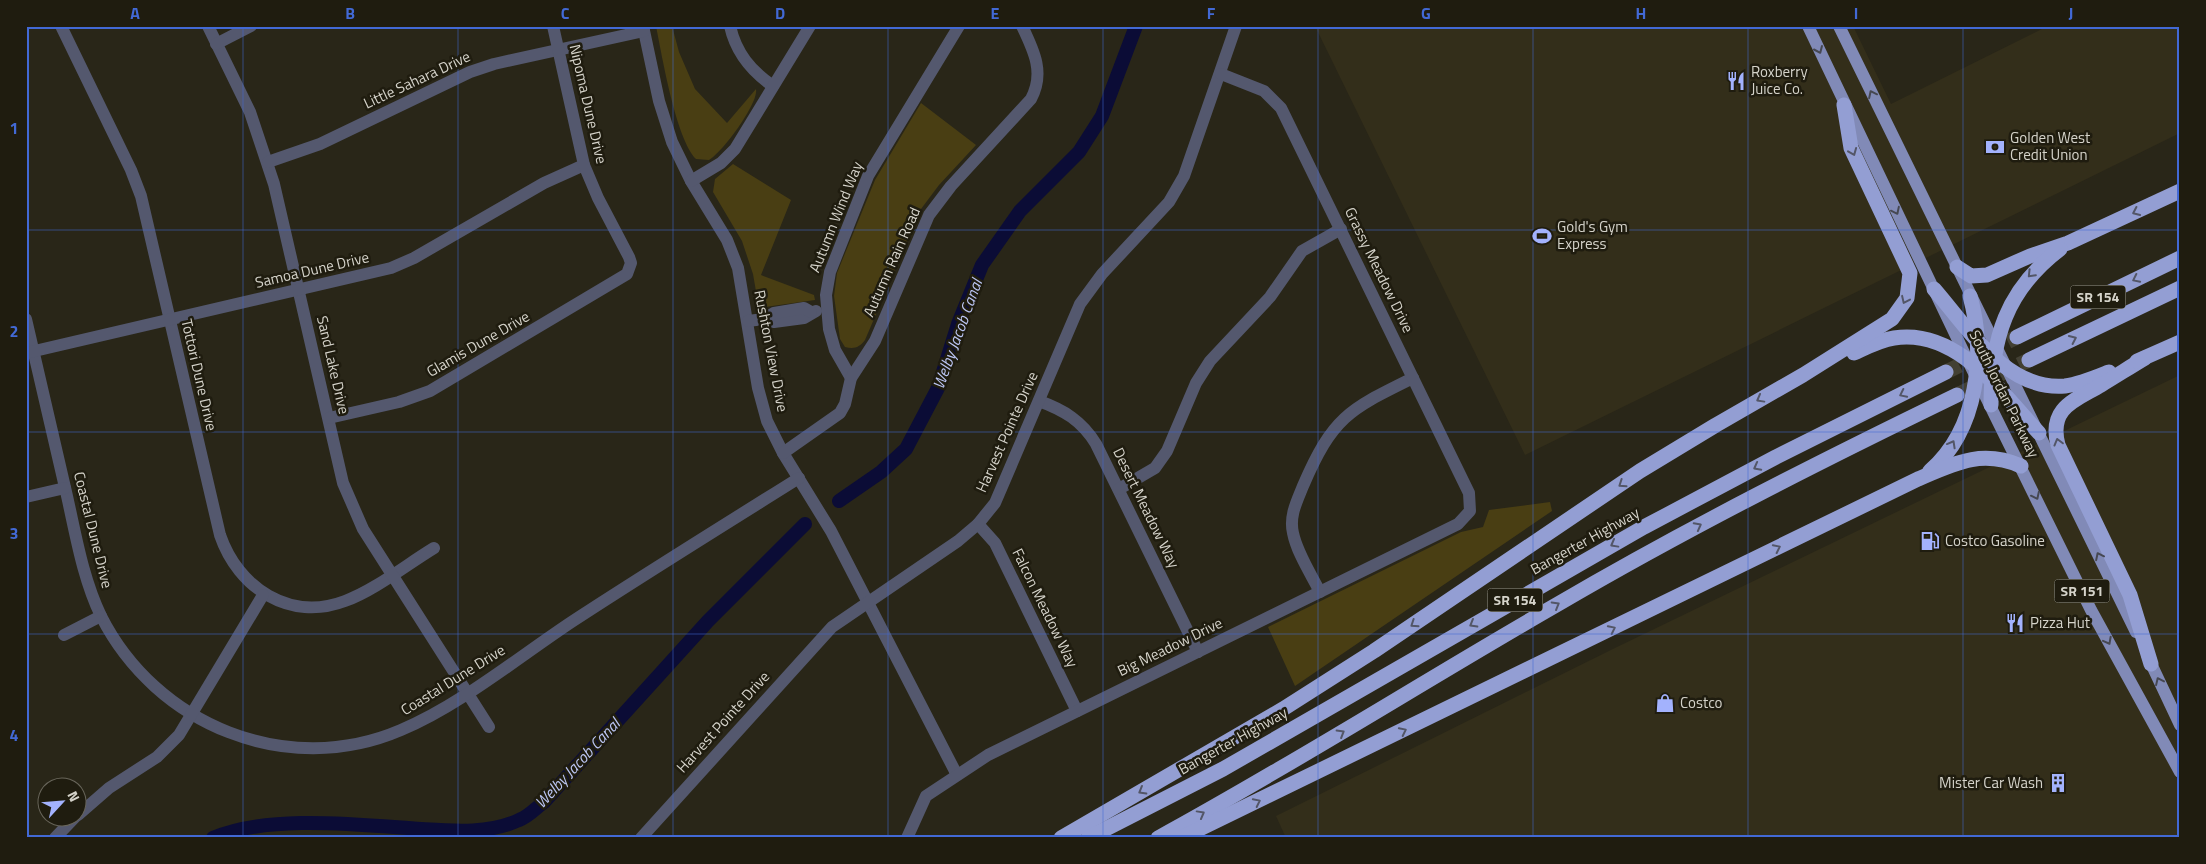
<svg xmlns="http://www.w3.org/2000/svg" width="2206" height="864" viewBox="0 0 2206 864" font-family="'Titillium Web',sans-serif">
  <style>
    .built { fill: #332e1a }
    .green { fill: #493e13 }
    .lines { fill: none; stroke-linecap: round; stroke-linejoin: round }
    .canal { stroke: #0b0c36; stroke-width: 14 }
    .highway-tunnel { stroke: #434033; stroke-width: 15; stroke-dasharray: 15 8; stroke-linecap: butt }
    .street { stroke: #54586e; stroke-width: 12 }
    .primary { stroke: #818ab7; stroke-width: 12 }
    .highway { stroke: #939ed3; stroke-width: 15 }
    .oneway { stroke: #464852 }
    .oneway2 { stroke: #535667 }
    .grid { fill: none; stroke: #4269d5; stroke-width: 1; stroke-opacity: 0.55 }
    .labels { text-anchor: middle; stroke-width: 5; stroke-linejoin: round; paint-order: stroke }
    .shield { fill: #1f1c0f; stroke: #9e9c92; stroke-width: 1 }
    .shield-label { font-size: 14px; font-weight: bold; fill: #d5d3ca }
    .poi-label { font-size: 15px; fill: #d5d3ca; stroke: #1f1c0f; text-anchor: start }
    .street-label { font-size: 15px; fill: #d5d3ca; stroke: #1f1c0f }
    .water-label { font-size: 16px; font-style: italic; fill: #bcc6f4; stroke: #1f1c0f }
    .neatline { fill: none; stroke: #4269d5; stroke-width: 2 }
    .grid-label { font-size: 16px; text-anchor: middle; font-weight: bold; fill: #4269d5 }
  </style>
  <rect width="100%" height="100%" fill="#292618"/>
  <g class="built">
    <path d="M1315,26H1853L1891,104L2048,26H2180V133L1525,455Z"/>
    <path d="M2180,375V838H1286L1276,816L1617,647Z"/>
  </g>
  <g class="green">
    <path d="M656,26H672L679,52L695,89L727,123L756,89C759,103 722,153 709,160L696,159C676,139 662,56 656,26Z"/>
    <path d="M921,103L976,145L939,185L921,209L865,340C859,348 854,349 845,347L840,339L834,296L837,273L875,180Z"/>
    <path d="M733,164L791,200L761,275L814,295L815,300L765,307L758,303L753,274L742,241L713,192L715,179Z"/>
    <path d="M1550,502L1552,511L1295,686L1268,627L1461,532L1483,527L1489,510Z"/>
  </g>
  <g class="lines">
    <g class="canal">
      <path d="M839,501L881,472L906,449L938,388L958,324L982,265L1020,211L1079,152L1102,116L1136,26"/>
      <path d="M213,838C268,814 361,825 421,829C453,831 489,834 519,820C528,817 536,808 544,802L708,621L805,524"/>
    </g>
    <g class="highway-tunnel">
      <path d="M1946,372L2017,337"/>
      <path d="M1957,395L2029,360"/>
    </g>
    <g class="street">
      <path d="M61,26L131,170L141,196L220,535C238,588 290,622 345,601C375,590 406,565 434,548"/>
      <path d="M208,26L250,112L274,184L343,483L363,529L489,727"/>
      <path d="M643,26L659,101L672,142L691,181L727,240L738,268L758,388L767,421L783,453L831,531L957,775"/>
      <path d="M730,26C736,53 751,71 773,86"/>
      <path d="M216,44L251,26"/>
      <path d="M268,162L320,144L470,72L494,64L644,31"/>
      <path d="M691,181L721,163L735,149L810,26"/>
      <path d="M26,319C40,378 53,437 67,496C76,536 83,579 101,616C156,725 287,779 401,730C459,706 520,656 573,621C648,572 724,525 799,478"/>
      <path d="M764,319L774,322L804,318L816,311"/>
      <path d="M748,321L764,319L774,313L804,308L811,312"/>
      <path d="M26,353L391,268L414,258L544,183L584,165"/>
      <path d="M851,378L835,350L829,329L826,295L830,272L868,176L959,26"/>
      <path d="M1039,401C1064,410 1082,421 1096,444L1198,652"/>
      <path d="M329,418L399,402L430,391L627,274L631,263L629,257L598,198L584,165L553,26"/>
      <path d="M783,453L840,413L845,404L851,378L875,341L929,215L951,186L1031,99C1045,73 1034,51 1022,26"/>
      <path d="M1119,489L1155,468L1167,451L1196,383L1210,361L1270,297L1302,251L1341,229"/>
      <path d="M26,497L65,488"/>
      <path d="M978,524L995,543L1077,711"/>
      <path d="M1320,592C1311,574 1297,553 1293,533C1289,516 1297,501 1303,486C1333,417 1348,410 1413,378"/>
      <path d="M64,635L101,616"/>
      <path d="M78,815L109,788L157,757L179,735L263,595"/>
      <path d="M55,838L76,816"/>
      <path d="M641,838L832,627L958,541L978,524L995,503L1080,304L1102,274L1169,202L1184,176L1236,26"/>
      <path d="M907,838L926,796L988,755L1458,524L1470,511L1469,493L1281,108L1264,91L1221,74"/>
    </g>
    <g class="primary">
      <path d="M1808,26L1968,361L2091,610L2180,772"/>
      <path d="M1839,26L2136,632"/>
      <path d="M2147,655L2180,725"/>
    </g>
    <g class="highway">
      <path d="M1957,267L1971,276L1987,275L2030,256L2068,243L2180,191"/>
      <path d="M1934,289C1968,328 2006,391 2065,386C2080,384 2094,378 2109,372"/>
      <path d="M2017,337L2180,258"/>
      <path d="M1854,353C1867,347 1880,340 1894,338C1957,328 2002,393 2039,433"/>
      <path d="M2145,358C2130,367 2116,376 2101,385C2076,400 2048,407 2058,445L2130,595L2151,664"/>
      <path d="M2029,360L2180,288"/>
      <path d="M2137,361L2180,342"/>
      <path d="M1991,405C1991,339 2006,290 2060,249"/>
      <path d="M1930,471C1978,429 1986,354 1970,296"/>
      <path d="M1061,838L1283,709L1374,651L1640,471L1716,425L1803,375L1892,319L1907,298L1910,273L1851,148L1844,105"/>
      <path d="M1088,838L1223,769L1644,527L1776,457L1946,372"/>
      <path d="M1158,838C1294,764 1424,681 1558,604C1688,528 1821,461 1957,395"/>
      <path d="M1181,838L1918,479C1955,463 1982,449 2021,466"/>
    </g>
  </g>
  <defs><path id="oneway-chevron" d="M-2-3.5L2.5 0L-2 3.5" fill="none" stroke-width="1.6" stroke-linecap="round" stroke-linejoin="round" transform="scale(1.25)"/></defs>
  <g class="oneway">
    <use href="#oneway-chevron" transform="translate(1819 50) rotate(66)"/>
    <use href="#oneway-chevron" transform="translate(1872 94) rotate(-116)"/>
    <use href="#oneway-chevron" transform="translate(1896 211) rotate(64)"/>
    <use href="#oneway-chevron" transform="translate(2036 496) rotate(64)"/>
    <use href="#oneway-chevron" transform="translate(2099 556) rotate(-116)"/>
    <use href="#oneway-chevron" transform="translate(2108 641) rotate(62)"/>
    <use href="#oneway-chevron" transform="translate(2159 681) rotate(-115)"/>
  </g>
  <g class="oneway2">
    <use href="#oneway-chevron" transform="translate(1853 152) rotate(68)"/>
    <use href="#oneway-chevron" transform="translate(2136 212) rotate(155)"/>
    <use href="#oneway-chevron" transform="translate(2031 274) rotate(134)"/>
    <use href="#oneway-chevron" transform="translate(2136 279) rotate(154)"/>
    <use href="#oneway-chevron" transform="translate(1905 300) rotate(115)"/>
    <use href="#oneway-chevron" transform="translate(2073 339) rotate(-25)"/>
    <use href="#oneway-chevron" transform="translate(1903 394) rotate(154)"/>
    <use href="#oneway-chevron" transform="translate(1760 399) rotate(151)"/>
    <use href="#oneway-chevron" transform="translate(2058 442) rotate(-105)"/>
    <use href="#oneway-chevron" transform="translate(1952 444) rotate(-61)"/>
    <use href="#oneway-chevron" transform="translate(1757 467) rotate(152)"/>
    <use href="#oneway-chevron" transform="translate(1622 484) rotate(146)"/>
    <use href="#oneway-chevron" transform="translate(1698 526) rotate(-28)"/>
    <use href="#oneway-chevron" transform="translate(1614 544) rotate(151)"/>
    <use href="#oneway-chevron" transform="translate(1777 548) rotate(-26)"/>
    <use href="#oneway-chevron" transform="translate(1556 605) rotate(-30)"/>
    <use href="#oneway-chevron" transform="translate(1414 624) rotate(146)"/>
    <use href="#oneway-chevron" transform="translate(1473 624) rotate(150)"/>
    <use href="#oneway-chevron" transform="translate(1612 629) rotate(-26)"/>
    <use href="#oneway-chevron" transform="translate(1403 731) rotate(-26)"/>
    <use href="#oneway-chevron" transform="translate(1341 733) rotate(-31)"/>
    <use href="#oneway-chevron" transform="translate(1142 791) rotate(150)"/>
    <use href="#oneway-chevron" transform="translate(1257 802) rotate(-26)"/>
    <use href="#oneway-chevron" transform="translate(1201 814) rotate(-29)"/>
  </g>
  <path class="grid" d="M243,26V838M458,26V838M673,26V838M888,26V838M1103,26V838M1318,26V838M1533,26V838M1748,26V838M1963,26V838M26,230H2180M26,432H2180M26,634H2180"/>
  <defs>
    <g id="restaurant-bare" transform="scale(1.5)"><path d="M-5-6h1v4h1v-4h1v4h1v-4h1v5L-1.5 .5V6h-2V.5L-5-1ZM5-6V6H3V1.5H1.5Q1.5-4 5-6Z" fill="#a3b2fd" stroke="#1f1c0f" stroke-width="2.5" paint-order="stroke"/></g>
    <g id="bank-bare" transform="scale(1.5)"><path d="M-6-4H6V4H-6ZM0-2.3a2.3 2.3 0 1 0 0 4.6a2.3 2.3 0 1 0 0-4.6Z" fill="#a3b2fd" stroke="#1f1c0f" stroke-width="2.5" paint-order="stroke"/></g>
    <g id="stadium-bare" transform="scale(1.5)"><path d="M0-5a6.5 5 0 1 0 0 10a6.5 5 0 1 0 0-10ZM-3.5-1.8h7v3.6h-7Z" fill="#a3b2fd" stroke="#1f1c0f" stroke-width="2.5" paint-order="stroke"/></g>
    <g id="fuel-bare" transform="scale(1.5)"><path d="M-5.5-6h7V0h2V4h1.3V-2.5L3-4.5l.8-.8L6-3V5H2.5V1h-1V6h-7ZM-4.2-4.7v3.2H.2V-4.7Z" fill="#a3b2fd" stroke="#1f1c0f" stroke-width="2.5" paint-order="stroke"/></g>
    <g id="shop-bare" transform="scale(1.5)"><path d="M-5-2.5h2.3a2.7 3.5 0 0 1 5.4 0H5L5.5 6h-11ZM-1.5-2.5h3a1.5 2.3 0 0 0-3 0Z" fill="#a3b2fd" stroke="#1f1c0f" stroke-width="2.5" paint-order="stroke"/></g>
    <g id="building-bare" transform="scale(1.5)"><path d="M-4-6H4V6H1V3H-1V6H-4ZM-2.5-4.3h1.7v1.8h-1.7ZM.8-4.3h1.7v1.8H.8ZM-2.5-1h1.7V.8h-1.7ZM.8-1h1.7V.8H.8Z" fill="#a3b2fd" stroke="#1f1c0f" stroke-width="2.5" paint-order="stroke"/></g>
  </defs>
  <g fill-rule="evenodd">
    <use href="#restaurant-bare" x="1736" y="81"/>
    <use href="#bank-bare" x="1995" y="147"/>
    <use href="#stadium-bare" x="1542" y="236"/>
    <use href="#fuel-bare" x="1930" y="541"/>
    <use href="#restaurant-bare" x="2015" y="623"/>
    <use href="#shop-bare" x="1665" y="703"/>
    <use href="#building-bare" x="2058" y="783"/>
  </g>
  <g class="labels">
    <g class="shield">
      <rect x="2070.5" y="285.5" width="55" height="23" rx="4"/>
      <rect x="2054.5" y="579.5" width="55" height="23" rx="4"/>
      <rect x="1487.5" y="588.5" width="55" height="23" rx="4"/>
    </g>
    <g class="shield-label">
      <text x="2098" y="302">SR 154</text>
      <text x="2082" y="596">SR 151</text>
      <text x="1515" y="605">SR 154</text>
    </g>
    <g class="poi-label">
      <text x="1751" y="77">Roxberry<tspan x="1751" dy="17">Juice Co.</tspan></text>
      <text x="2010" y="143">Golden West<tspan x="2010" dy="17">Credit Union</tspan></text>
      <text x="1557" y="232">Gold's Gym<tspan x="1557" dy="17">Express</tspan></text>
      <text x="1945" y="546">Costco Gasoline</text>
      <text x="2030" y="628">Pizza Hut</text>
      <text x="1680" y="708">Costco</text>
      <text x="2043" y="788" text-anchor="end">Mister Car Wash</text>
    </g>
    <g class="street-label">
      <text transform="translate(417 80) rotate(-25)" y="5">Little Sahara Drive</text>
      <text transform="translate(588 104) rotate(77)" y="5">Nipoma Dune Drive</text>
      <text transform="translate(836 217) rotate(-68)" y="5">Autumn Wind Way</text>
      <text transform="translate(892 262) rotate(-66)" y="5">Autumn Rain Road</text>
      <text transform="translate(312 270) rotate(-13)" y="5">Samoa Dune Drive</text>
      <text transform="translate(1379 270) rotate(64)" y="5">Grassy Meadow Drive</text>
      <text transform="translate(478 344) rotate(-30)" y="5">Glamis Dune Drive</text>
      <text transform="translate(771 351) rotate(79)" y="5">Rushton View Drive</text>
      <text transform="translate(333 365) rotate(77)" y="5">Sand Lake Drive</text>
      <text transform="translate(199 375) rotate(77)" y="5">Tottori Dune Drive</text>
      <text transform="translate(2004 394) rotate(64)" y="5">South Jordan Parkway</text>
      <text transform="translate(1007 432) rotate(-66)" y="5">Harvest Pointe Drive</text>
      <text transform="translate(1146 508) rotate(64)" y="5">Desert Meadow Way</text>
      <text transform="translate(93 530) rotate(76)" y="5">Coastal Dune Drive</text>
      <text transform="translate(1585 541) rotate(-29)" y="5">Bangerter Highway</text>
      <text transform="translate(1045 608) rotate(64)" y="5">Falcon Meadow Way</text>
      <text transform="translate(1170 647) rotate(-26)" y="5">Big Meadow Drive</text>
      <text transform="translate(453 680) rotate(-32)" y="5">Coastal Dune Drive</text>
      <text transform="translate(723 722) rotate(-48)" y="5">Harvest Pointe Drive</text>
      <text transform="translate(1233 741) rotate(-29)" y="5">Bangerter Highway</text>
    </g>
    <g class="water-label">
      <text transform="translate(957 334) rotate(-70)" y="6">Welby Jacob Canal</text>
      <text transform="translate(577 763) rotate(-47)" y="6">Welby Jacob Canal</text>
    </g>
  </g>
  <rect width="2206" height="864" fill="none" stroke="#1f1c0f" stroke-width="55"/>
  <g transform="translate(62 802) rotate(64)"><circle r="24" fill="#1f1c0f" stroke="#68655a"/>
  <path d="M0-4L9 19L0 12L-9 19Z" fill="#a3b2fd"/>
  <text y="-8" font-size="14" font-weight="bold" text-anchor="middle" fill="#d5d3ca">N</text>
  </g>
  <rect x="28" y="28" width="2150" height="808" class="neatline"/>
  <g class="grid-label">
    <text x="135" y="19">A</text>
    <text x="350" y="19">B</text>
    <text x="565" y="19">C</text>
    <text x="780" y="19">D</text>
    <text x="995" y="19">E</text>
    <text x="1211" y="19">F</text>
    <text x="1426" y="19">G</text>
    <text x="1641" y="19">H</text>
    <text x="1856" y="19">I</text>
    <text x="2071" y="19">J</text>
    <text x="14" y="134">1</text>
    <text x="14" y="337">2</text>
    <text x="14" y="539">3</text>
    <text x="14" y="741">4</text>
  </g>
</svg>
